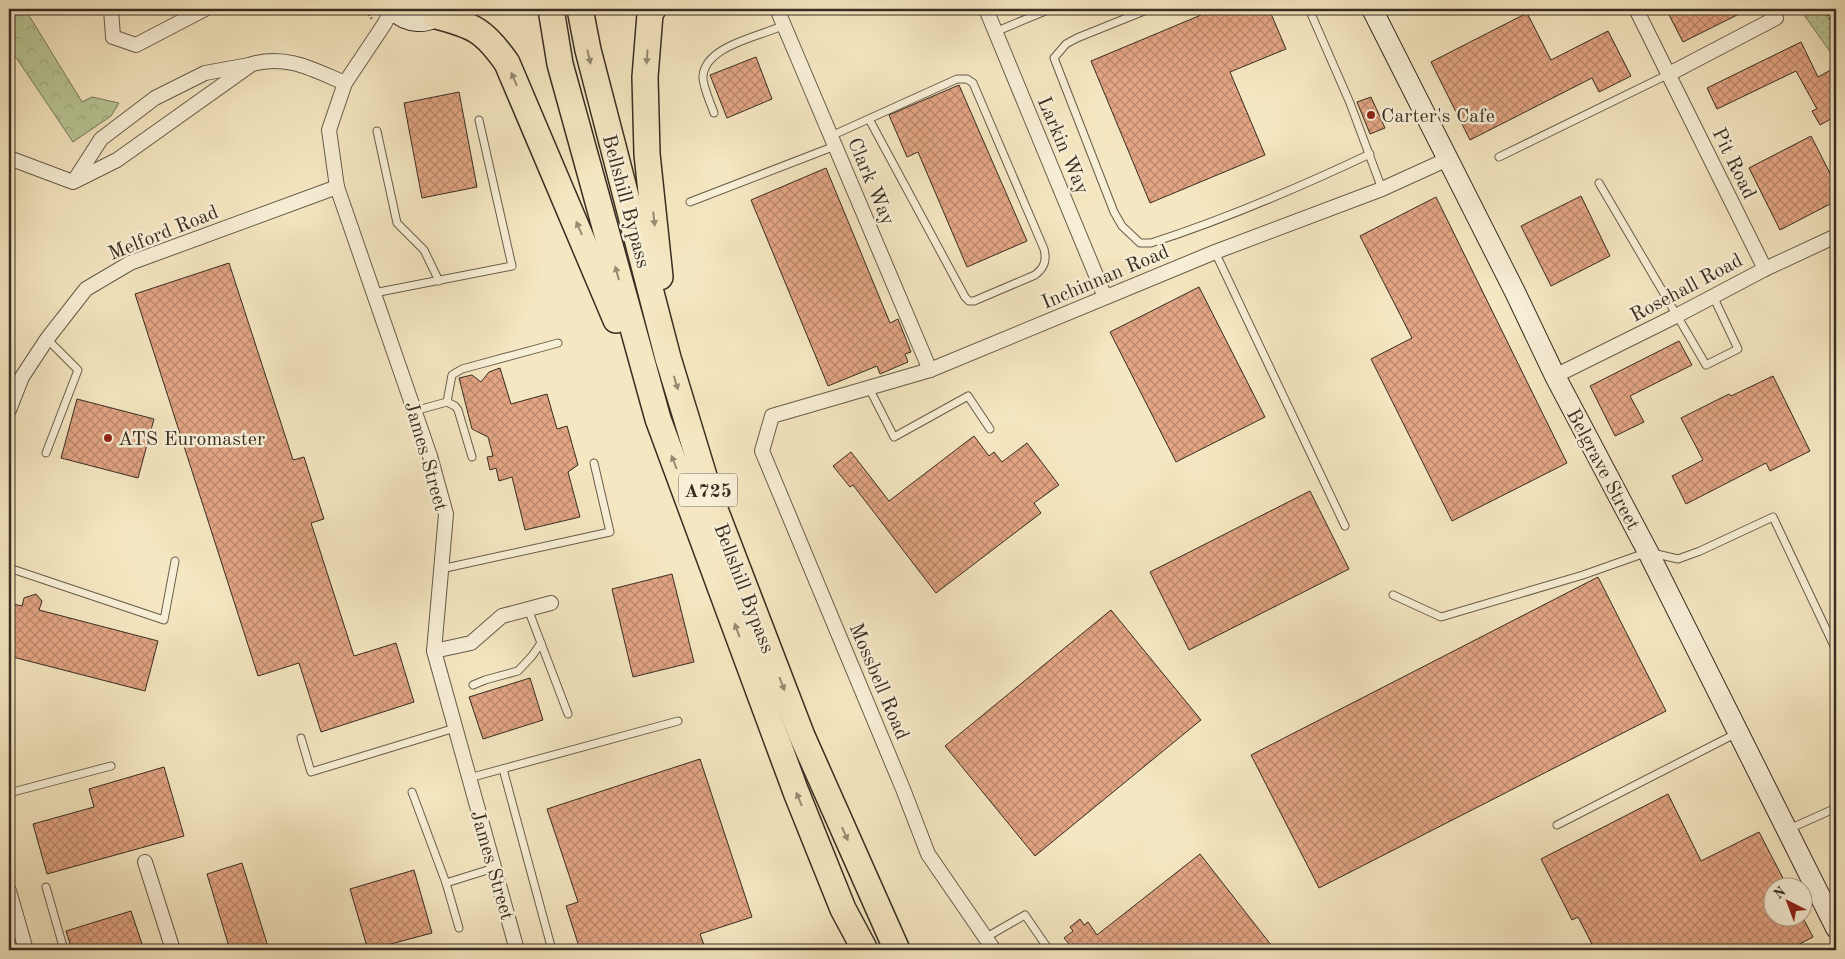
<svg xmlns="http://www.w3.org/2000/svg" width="1845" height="959" viewBox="0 0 1845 959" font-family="'Old Standard TT',serif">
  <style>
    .forest { fill: url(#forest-crowns); stroke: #787a5c }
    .park { fill: url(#park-dots); stroke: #787a5c }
    .building { fill: url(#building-cross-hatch); stroke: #382d22 }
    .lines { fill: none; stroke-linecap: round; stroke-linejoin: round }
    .lane-casing { stroke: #675c4a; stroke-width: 9 }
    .street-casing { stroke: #675c4a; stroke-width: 16 }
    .secondary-casing { stroke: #382d22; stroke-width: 22 }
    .highway-casing { stroke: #382d22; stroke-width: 28 }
    .path { stroke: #382d22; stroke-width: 2.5; stroke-dasharray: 1 2.5; stroke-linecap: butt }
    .lane { stroke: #f8efd7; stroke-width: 7 }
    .street { stroke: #f8efd7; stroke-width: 14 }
    .secondary { stroke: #f8efd7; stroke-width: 20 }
    .highway { stroke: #f5e7c1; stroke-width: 25 }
    .oneway { fill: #968a72 }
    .poi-dot { fill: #8f2418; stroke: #f8efd7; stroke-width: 2 }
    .labels { text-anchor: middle; stroke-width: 5; stroke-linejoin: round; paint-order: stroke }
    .shield { fill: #f8efd7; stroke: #726758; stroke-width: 1 }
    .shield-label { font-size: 19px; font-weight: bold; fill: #382d22 }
    .poi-label { font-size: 20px; fill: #382d22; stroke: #f8efd7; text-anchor: start }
    .street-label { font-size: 20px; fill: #382d22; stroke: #f8efd7 }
  </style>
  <defs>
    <pattern id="forest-crowns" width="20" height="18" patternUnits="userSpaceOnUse" patternTransform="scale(1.25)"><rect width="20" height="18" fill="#b8c695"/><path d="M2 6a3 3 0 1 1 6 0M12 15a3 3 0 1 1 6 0" fill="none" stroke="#9faa80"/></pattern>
    <pattern id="park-dots" width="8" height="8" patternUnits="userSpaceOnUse" patternTransform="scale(1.25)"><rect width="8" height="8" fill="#b8c695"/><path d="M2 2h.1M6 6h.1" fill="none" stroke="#9faa80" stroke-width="1.8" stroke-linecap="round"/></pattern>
    <pattern id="building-cross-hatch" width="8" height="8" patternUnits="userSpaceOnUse" patternTransform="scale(1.25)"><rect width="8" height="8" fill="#e3a584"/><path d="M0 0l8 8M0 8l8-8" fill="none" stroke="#b9876c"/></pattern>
  </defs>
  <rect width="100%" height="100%" fill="#f5e7c1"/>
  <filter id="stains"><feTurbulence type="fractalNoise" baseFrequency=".004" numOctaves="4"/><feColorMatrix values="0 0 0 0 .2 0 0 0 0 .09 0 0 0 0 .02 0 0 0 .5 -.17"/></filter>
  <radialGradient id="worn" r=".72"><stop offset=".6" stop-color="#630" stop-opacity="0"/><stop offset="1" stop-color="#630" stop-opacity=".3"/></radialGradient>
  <path class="forest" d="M9,9H25L82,102L92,97L119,103L111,116L73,142L9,47Z"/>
  <path class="park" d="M1800,9H1836V60L1802,12Z"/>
  <g class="building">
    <path d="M1199,9H1269L1286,49L1230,72L1265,155L1150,203L1091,61L1201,15Z"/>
    <path d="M1666,9H1749L1683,42Z"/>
    <path d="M1527,13L1551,60L1608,31L1631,76L1599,92L1592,78L1470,140L1431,62Z"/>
    <path d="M1801,42L1818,77L1836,67V116L1820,125L1812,111L1817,109L1796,71L1717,109L1707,88Z"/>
    <path d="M756,57L772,99L727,118L710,75Z"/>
    <path d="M959,85L1027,241L967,267L918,152L907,157L889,115Z"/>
    <path d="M459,92L477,187L422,198L404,103Z"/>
    <path d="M1371,97L1385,128L1370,134L1357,102Z"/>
    <path d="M1811,136L1836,185V201L1780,230L1749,168Z"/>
    <path d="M826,168L890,323L898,319L911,352L905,354L908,362L880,374L877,366L828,386L751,200Z"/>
    <path d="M1581,196L1610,256L1551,286L1521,226Z"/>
    <path d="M1436,197L1567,463L1452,521L1371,359L1412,338L1360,236Z"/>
    <path d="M229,263L293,460L304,457L324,519L311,523L354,656L396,643L414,702L321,732L299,663L258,676L135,294Z"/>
    <path d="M1199,287L1265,417L1176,462L1110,332Z"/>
    <path d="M1679,341L1692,365L1630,396L1644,422L1615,436L1590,386Z"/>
    <path d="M500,368L511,404L547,394L557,429L567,426L578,465L568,472L580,517L525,530L512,477L499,481L496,468L490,470L487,457L493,456L488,437L472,429L459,378L472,375L481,382L489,372Z"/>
    <path d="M1773,376L1810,451L1770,471L1766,463L1686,504L1672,476L1703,460L1681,418L1729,394L1731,396Z"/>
    <path d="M77,399L154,419L138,478L61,458Z"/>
    <path d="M974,436L989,456L994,452L1002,462L1027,443L1059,485L1034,503L1041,513L936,593L853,485L850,487L833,466L851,452L889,501Z"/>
    <path d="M1310,491L1349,569L1189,650L1150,572Z"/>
    <path d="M672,574L694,662L633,677L612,589Z"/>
    <path d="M1598,577L1666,711L1319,888L1251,755Z"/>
    <path d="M36,594L42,601L39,610L158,641L145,691L9,656V603L22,606L24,598Z"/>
    <path d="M1111,610L1201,720L1035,856L945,746Z"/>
    <path d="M530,678L543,720L483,739L469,697Z"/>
    <path d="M700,759L752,917L700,934L706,950H580L566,906L578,902L547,809Z"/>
    <path d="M164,767L184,836L47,874L33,824L94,807L89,789Z"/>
    <path d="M1668,794L1701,861L1759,832L1787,886H1772V916H1802L1813,937L1788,950H1595L1578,917L1572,920L1541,859Z"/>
    <path d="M1200,854L1275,950H1074L1064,938L1073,931L1070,927L1080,919L1084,925L1088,922L1097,935Z"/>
    <path d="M242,863L269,950H230L207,874Z"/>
    <path d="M414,870L432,933L368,950L350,889Z"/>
    <path d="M131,911L144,950H72L66,931Z"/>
  </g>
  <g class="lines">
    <g class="lane-casing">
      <g id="lane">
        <path d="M1149,9L1077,38L1066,44L1054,58L1114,212L1122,226L1140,243H1151C1226,219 1298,188 1370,154"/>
        <path d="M1309,9L1350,103L1382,189"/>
        <path d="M995,32L1050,9"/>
        <path d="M714,113C711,104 702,85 703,76C706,45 760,37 784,25"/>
        <path d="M377,131L397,223L424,250L439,281"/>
        <path d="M831,136L957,79H967L973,83L1044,249C1047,261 1044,268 1035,275L974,301H969L965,297L869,119"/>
        <path d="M1499,157L1669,74"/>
        <path d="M1599,183L1706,365L1738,349L1713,296"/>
        <path d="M690,202L835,146"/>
        <path d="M1215,252L1345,526"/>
        <path d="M374,293L512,266L479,120"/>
        <path d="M869,388L894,437L968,396L990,429"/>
        <path d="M447,402L452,375L462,369L558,343"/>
        <path d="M414,411L447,402L455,406L458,410L472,457"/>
        <path d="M46,453L78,370L47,339"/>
        <path d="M9,568L164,620L175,561"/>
        <path d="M441,569L610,532L594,463"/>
        <path d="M1393,595L1441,617L1583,575L1648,552L1678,559L1700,551L1773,517L1836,650"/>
        <path d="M528,609L568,714"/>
        <path d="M473,685L485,680L518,671L532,656L541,643"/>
        <path d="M301,738L311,772L455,728"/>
        <path d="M503,769L552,950"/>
        <path d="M469,778L678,721"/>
        <path d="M412,792L446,883L494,868"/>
        <path d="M9,793L111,766"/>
        <path d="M1557,825L1737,733"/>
        <path d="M1789,829L1836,808"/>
        <path d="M446,883L459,928"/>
        <path d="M46,887L64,950"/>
        <path d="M985,938L1025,915L1049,950"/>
      </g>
    </g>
    <g class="street-casing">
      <g id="street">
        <path d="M111,9L113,37L136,45L205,9"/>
        <path d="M392,9L385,23L345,83L329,130L337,187L430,456L446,514L434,651L517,950"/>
        <path d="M777,9L930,370"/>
        <path d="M986,9L1105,297"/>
        <path d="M1636,9L1765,269"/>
        <path d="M1669,74L1776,18"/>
        <path d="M9,158L73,182L117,160L252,64C287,54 314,70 345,83"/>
        <path d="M74,181L101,139L155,98L205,73L249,65"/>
        <path d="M1555,376L1676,316L1765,269L1836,236"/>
        <path d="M9,410L22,377L47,339L86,289L130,263L337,187"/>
        <path d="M434,651L471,643L502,616L551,603"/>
        <path d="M145,862L173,950"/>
        <path d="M9,891L26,950"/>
        <path d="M994,950L928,854L903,789L762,451L772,416L930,370L1215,252L1382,189L1448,159"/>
      </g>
    </g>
    <g class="secondary-casing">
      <g id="secondary">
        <path d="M392,9C406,23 429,27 443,9"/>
        <path d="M1372,9L1515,292L1555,376L1648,552L1836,928"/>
      </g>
    </g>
    <g class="highway-casing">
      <g id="highway">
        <path d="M551,9L560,64L658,419L796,792L843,909L865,950"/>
        <path d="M580,9L588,50L668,358L711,499L802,736L897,950"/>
        <path d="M653,9L650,14L645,77L647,154L660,277"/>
        <path d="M436,16C474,26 484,30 507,63L616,320"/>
      </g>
    </g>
    <g class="path">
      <path d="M365,9L372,19"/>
      <path d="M1824,9L1836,30"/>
    </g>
    <use href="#lane" class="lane"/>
    <use href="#street" class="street"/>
    <use href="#secondary" class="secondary"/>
    <use href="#highway" class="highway"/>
  </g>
  <defs><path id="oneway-solid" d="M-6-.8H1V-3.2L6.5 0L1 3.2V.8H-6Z" transform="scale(1.25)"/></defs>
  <g class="oneway">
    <use href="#oneway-solid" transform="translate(589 57) rotate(76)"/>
    <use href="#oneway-solid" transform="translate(647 57) rotate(94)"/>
    <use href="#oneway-solid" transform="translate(514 79) rotate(-113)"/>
    <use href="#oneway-solid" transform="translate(654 219) rotate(84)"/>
    <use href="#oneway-solid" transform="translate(579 228) rotate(-113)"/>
    <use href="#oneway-solid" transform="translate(617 273) rotate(-105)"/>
    <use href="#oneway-solid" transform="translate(676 383) rotate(73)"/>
    <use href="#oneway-solid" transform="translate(674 462) rotate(-111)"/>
    <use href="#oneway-solid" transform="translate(737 630) rotate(-110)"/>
    <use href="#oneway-solid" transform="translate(782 684) rotate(69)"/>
    <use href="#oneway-solid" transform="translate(799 799) rotate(-112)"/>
    <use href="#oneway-solid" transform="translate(845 834) rotate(66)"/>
  </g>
  <g class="poi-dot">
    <circle cx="1371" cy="115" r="5"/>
    <circle cx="108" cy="438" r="5"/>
  </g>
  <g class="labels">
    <rect class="shield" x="679" y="473.5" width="58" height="33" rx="4"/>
    <g class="shield-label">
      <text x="708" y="497">A725</text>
    </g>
    <g class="poi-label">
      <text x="1381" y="122">Carter's Cafe</text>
      <text x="118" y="445">ATS Euromaster</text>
    </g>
    <g class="street-label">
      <text transform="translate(1064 145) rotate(67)" y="7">Larkin Way</text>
      <text transform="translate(1735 163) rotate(64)" y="7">Pit Road</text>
      <text transform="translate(872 181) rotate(67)" y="7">Clark Way</text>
      <text transform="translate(627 201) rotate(75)" y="7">Bellshill Bypass</text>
      <text transform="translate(163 232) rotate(-22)" y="7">Melford Road</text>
      <text transform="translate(1105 276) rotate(-23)" y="7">Inchinnan Road</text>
      <text transform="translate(1686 287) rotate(-28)" y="7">Rosehall Road</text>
      <text transform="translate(427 456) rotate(74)" y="7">James Street</text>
      <text transform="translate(1604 469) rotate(62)" y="7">Belgrave Street</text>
      <text transform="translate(745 588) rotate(69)" y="7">Bellshill Bypass</text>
      <text transform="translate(880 681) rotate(67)" y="7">Mossbell Road</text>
      <text transform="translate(493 865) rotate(74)" y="7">James Street</text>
    </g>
  </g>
  <rect width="1845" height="959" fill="none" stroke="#f5e7c1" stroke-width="30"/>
  <rect x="10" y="10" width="1825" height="939" fill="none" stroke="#382d22" stroke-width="2.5"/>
  <rect x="15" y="15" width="1815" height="929" fill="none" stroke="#382d22"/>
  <g transform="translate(1788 902) rotate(318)"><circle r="24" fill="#f8efd7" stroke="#aba18f"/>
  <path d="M0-4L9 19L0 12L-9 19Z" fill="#8f2418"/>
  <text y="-8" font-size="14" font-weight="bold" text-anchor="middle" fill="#382d22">N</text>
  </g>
  <rect width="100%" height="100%" filter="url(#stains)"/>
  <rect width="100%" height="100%" fill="url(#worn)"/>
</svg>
